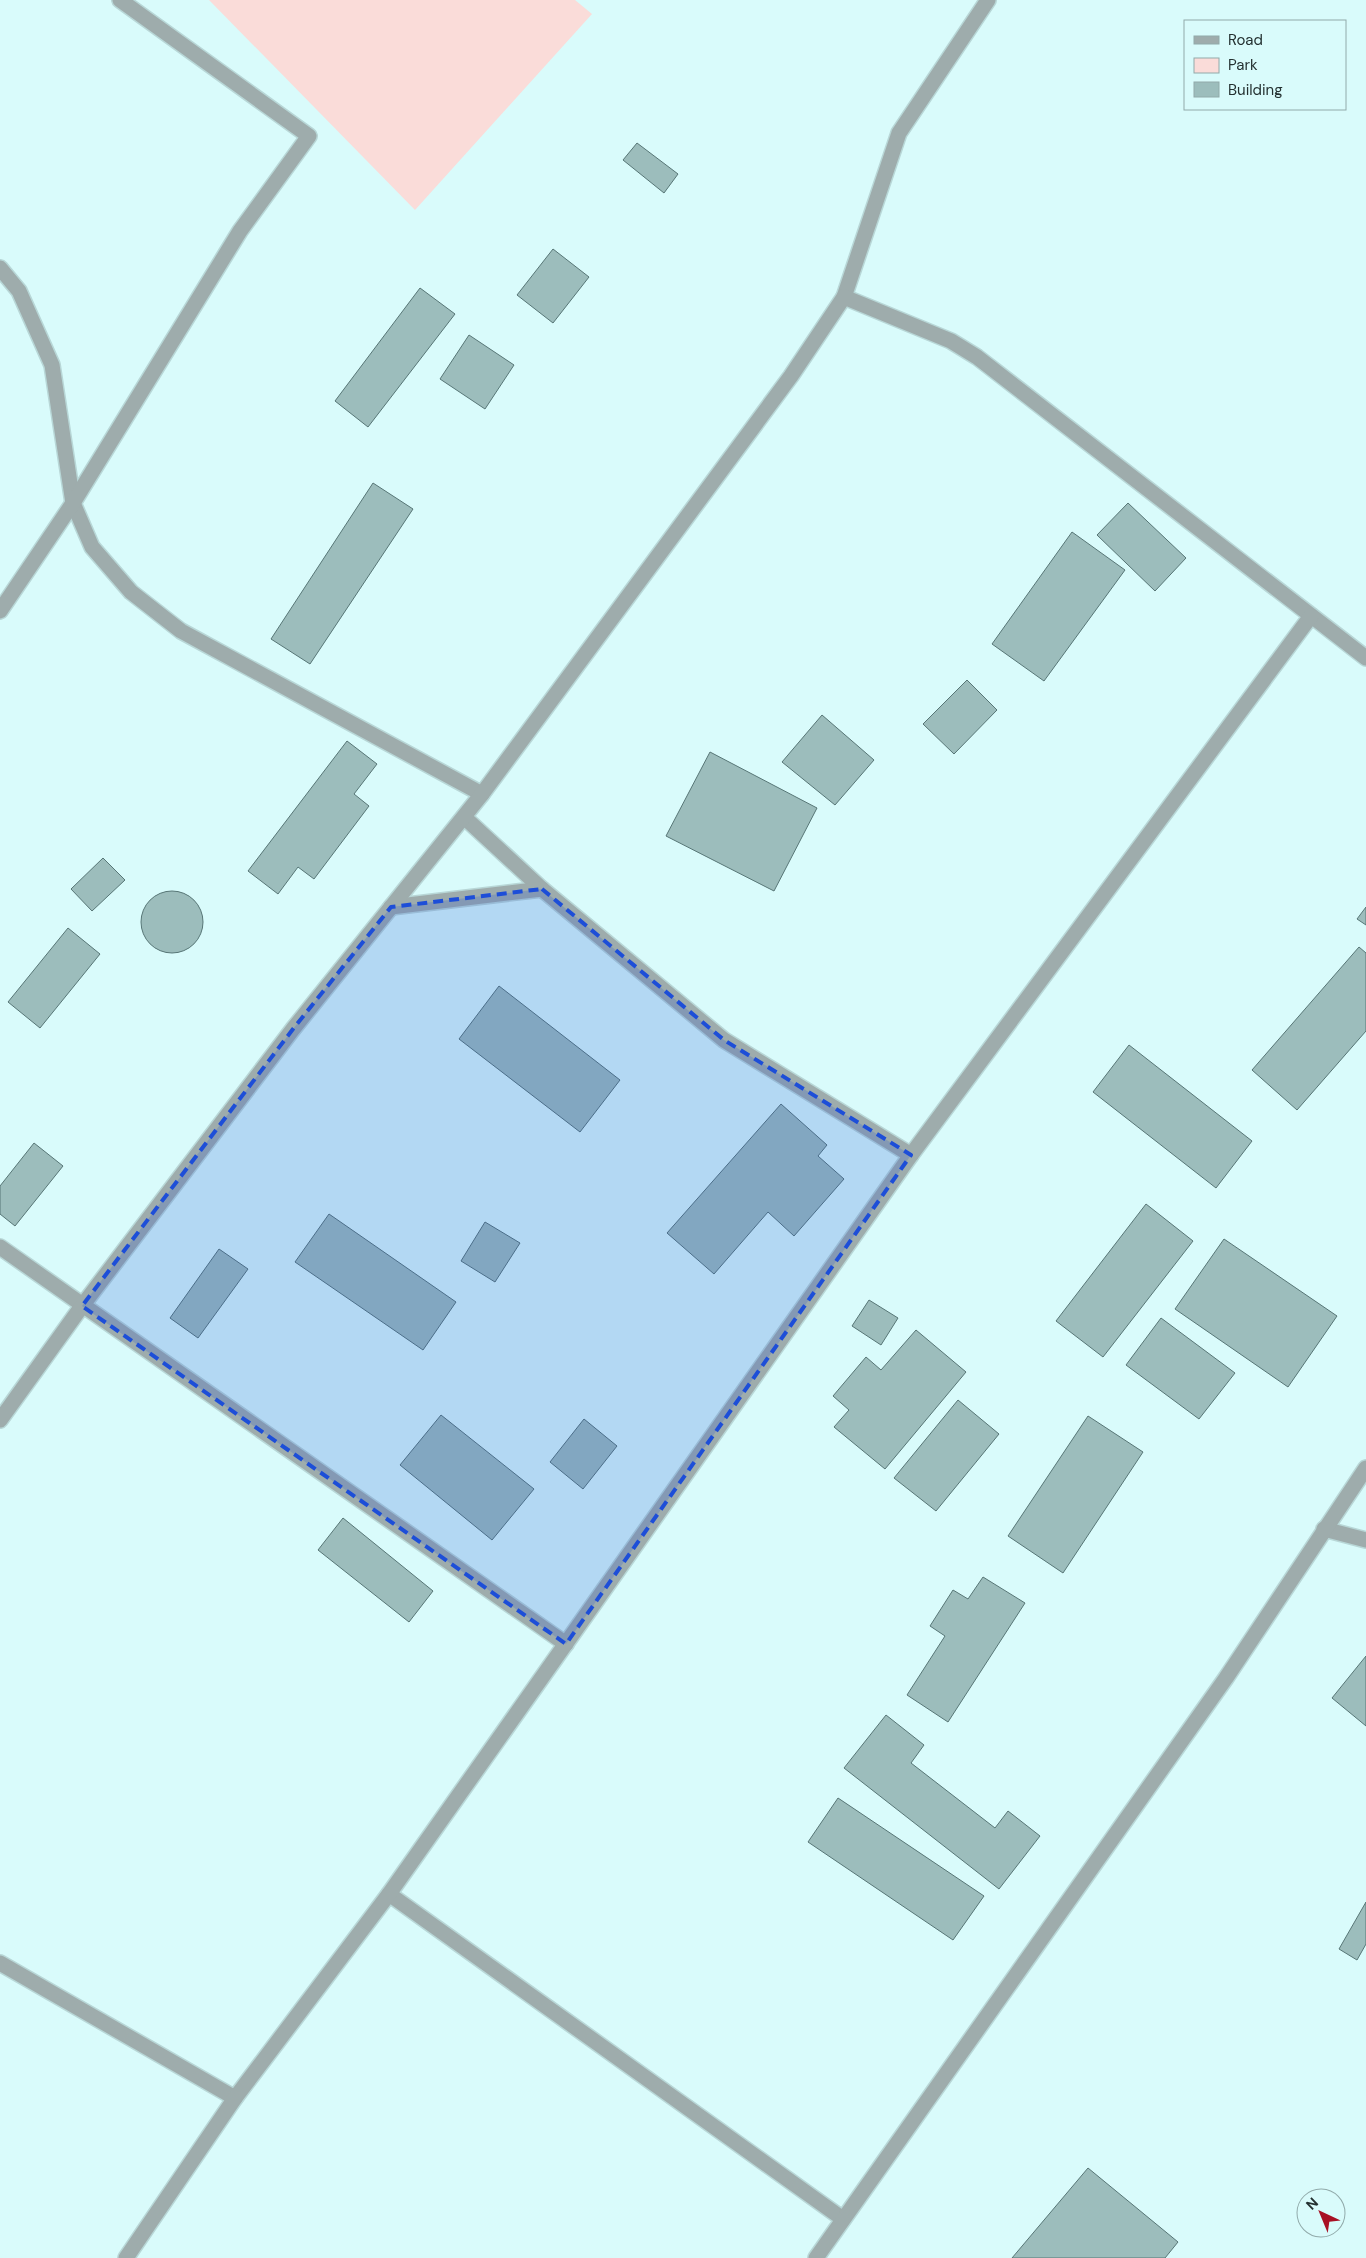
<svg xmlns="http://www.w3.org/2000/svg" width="1366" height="2258" viewBox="0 0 1366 2258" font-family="'DM Sans',sans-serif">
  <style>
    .green { fill: #fadcd9 }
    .building { fill: #9cbdbc; stroke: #577676 }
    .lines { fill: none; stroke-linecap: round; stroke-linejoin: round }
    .street-casing { stroke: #b8d7d7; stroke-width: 18 }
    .street { stroke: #9eacac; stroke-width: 15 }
    .marked { fill: #1d4ed8; fill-opacity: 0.2; stroke: #1d4ed8; stroke-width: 4; stroke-dasharray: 10 6; stroke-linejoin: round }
  </style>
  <rect width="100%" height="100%" fill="#d9fbfb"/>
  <path class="green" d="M209,0H575L592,14L415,210Z"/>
  <g class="building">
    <path d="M637,143L678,174L664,193L623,160Z"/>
    <path d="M553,249L589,277L553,323L517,295Z"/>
    <path d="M420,288L455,314L368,427L335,401Z"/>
    <path d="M469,335L514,365L485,409L440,379Z"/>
    <path d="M373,483L413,509L310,664L271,639Z"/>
    <path d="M1128,503L1186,558L1155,591L1097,535Z"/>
    <path d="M1072,532L1125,570L1044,681L992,644Z"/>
    <path d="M967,680L997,710L954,754L923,724Z"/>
    <path d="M822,715L874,760L835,805L782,762Z"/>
    <path d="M347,741L377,764L354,794L369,806L314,879L298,867L278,894L248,871Z"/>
    <path d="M710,752L817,808L774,891L666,836Z"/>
    <path d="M103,858L125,880L92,911L71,889Z"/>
    <circle cx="172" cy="922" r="31"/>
    <path d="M1366,907V925L1357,919Z"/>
    <path d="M68,928L100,954L40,1028L8,1002Z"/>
    <path d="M1359,947L1366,953V1031L1297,1110L1252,1070Z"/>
    <path d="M499,986L620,1080L580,1132L459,1039Z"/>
    <path d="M1129,1045L1252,1141L1216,1188L1093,1092Z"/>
    <path d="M781,1104L827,1145L818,1156L844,1179L794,1236L768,1212L714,1274L667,1233Z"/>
    <path d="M34,1143L63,1166L15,1226L0,1214V1186Z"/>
    <path d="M1146,1204L1193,1241L1103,1357L1056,1321Z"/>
    <path d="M329,1214L456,1302L423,1350L295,1262Z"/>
    <path d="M485,1222L520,1243L495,1282L461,1261Z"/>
    <path d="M1224,1239L1337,1316L1288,1387L1175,1309Z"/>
    <path d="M219,1249L248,1269L198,1338L170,1318Z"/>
    <path d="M869,1300L898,1318L881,1345L852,1326Z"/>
    <path d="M1161,1318L1235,1373L1199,1419L1126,1365Z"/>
    <path d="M916,1330L966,1372L885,1469L834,1427L849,1410L833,1396L866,1357L881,1370Z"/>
    <path d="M958,1400L999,1434L936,1511L894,1478Z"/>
    <path d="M441,1415L534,1489L492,1540L400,1465Z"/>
    <path d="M1088,1416L1143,1452L1063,1573L1008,1536Z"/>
    <path d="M584,1419L617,1446L583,1489L550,1462Z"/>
    <path d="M343,1518L433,1591L409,1622L318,1550Z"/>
    <path d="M983,1577L1025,1603L948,1722L907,1695L945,1636L930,1626L953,1590L968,1599Z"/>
    <path d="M1366,1656V1726L1332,1698Z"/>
    <path d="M886,1715L924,1745L911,1763L995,1828L1008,1811L1040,1836L999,1889L844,1768Z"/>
    <path d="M838,1798L984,1896L953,1940L808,1842Z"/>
    <path d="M1366,1902V1944L1357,1960L1339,1949Z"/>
    <path d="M1088,2168L1178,2242L1165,2258H1012Z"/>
  </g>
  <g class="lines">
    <g class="street-casing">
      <g id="street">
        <path d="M0,268L19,291L52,365L73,503L92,547L131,592L181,631L482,794"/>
        <path d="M844,297L899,133L988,0"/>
        <path d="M0,611L73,503L240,231L309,136L120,0"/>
        <path d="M464,817L542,889L724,1040L911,1155"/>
        <path d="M391,907L542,889"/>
        <path d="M0,1247L566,1644"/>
        <path d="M0,1420L82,1306L293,1029L482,794L791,376L844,297L951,341L977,357L1366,658"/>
        <path d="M1324,1529L1366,1540"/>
        <path d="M389,1894L843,2219"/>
        <path d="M0,1963L235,2098"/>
        <path d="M126,2258L235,2098L389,1894L911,1155L1311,616"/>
        <path d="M816,2258L1226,1678L1366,1468"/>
      </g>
    </g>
    <use href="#street" class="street"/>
  </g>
  <path class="marked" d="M542,889L724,1040L911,1155L566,1644L82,1306L293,1029L391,907Z"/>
  <rect x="1184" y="20" width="162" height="90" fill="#d9fbfb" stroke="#91aaaa"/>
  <rect x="1194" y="36" width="25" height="8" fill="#9eacac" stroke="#91aaaa"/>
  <text x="1228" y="45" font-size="15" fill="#243131">Road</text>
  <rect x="1194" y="58" width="25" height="15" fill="#fadcd9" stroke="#91aaaa"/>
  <text x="1228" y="70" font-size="15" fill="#243131">Park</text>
  <rect x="1194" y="82" width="25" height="15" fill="#9cbdbc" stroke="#91aaaa"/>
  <text x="1228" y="95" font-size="15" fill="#243131">Building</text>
  <g transform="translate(1321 2213) rotate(316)"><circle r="24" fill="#d9fbfb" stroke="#91aaaa"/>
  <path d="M0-4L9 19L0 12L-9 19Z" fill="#a81024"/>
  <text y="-8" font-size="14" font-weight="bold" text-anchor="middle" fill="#243131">N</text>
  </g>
</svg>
